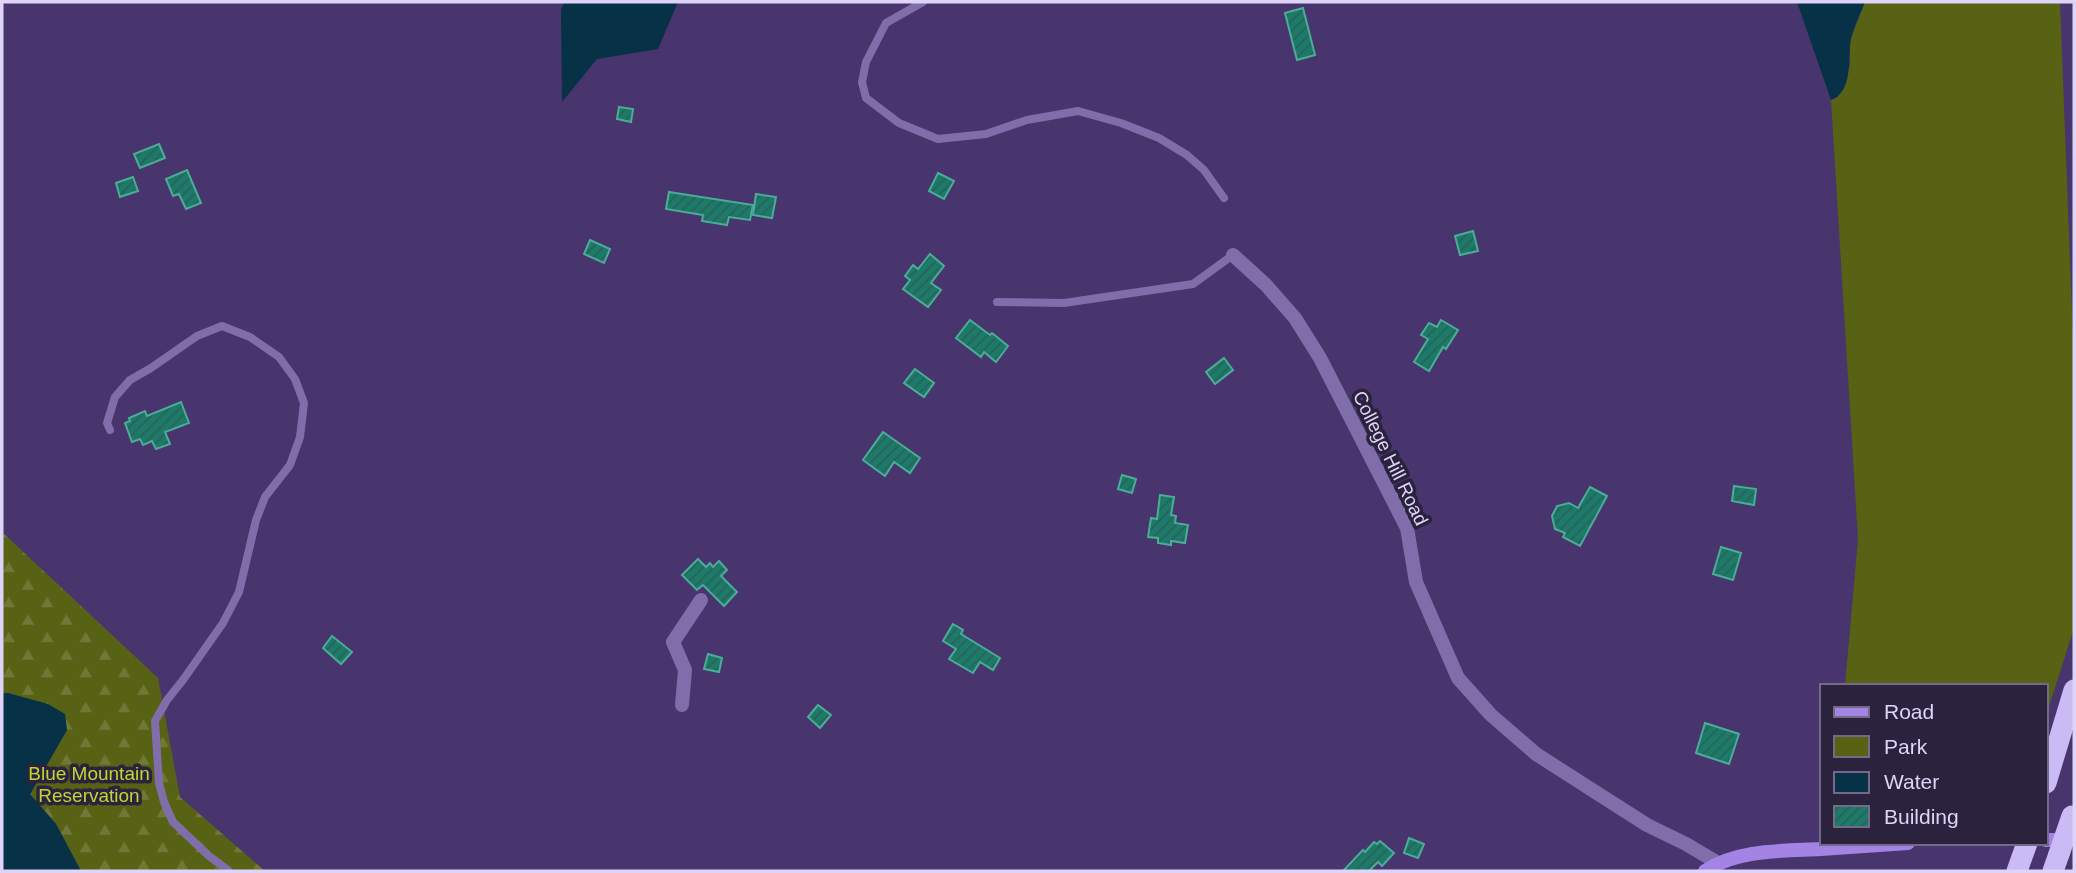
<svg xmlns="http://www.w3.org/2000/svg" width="2076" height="873" viewBox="0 0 2076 873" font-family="Helvetica,sans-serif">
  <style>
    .green { fill: #576214 }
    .forest { fill: url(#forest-firs) }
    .water { fill: #073147 }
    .building { fill: url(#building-hatch); stroke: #4bac98; stroke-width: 2 }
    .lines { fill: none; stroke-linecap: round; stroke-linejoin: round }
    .lane { stroke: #806eaa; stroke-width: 8 }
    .street { stroke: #806eaa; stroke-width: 14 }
    .secondary { stroke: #a384e4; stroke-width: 14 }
    .highway { stroke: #cabaf5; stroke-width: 21 }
    .highway-bridge { stroke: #cabaf5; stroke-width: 21 }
    .labels { text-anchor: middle; stroke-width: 7; stroke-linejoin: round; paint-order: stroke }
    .street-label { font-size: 19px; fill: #ddd4f7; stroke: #2b233d }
    .park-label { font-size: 19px; fill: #c0d632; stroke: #2b233d }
  </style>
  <defs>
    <pattern id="forest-firs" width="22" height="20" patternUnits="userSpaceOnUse" patternTransform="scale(1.75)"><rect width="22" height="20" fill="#576214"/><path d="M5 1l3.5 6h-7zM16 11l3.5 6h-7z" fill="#6f7837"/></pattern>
    <pattern id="building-hatch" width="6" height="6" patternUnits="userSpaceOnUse" patternTransform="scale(1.75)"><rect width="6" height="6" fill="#1b7a68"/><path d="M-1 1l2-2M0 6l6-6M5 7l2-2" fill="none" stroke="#2d605a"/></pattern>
  </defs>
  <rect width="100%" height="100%" fill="#48356e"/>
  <path class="green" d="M1865,2H2060L2074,365V628L2046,716V686H1845L1858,539L1831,100L1838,97L1850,66V41Z"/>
  <path class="forest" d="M2,532L158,678L180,797L265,871H81L56,824L30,795L67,730L8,693H2Z"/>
  <g class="water">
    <path d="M564,2H678L658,49L597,59L562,102L561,10Z"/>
    <path d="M1797,2H1865C1860,14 1854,26 1851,39C1847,59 1854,91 1831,100Z"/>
    <path d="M2,693H8L48,704L65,714L67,730L30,794L56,824L81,871H2Z"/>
  </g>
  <g class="building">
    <path d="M1303,8L1315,55L1297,60L1285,13Z"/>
    <path d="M619,107L633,109L631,122L617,119Z"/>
    <path d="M159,144L165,158L140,168L134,154Z"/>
    <path d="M187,170L201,203L186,209L179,194L173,196L166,179Z"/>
    <path d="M938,173L954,181L944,199L929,191Z"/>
    <path d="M133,177L138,191L120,197L116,183Z"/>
    <path d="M669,192L753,205L750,220L729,217L727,225L702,221L703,215L666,209Z"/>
    <path d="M756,194L776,197L772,218L753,215Z"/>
    <path d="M1473,231L1478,251L1460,255L1455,236Z"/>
    <path d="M590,240L610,249L604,263L584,254Z"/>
    <path d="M930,254L944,266L931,283L941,290L928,307L903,289L910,280L905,276L913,265L918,269Z"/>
    <path d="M970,320L990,335L992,333L1008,346L996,362L984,352L981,357L956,338Z"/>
    <path d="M1441,320L1458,330L1446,349L1443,347L1429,371L1414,362L1428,339L1421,335L1429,323L1437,327Z"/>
    <path d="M1224,358L1233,370L1215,384L1206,372Z"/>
    <path d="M915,369L934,383L924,397L904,383Z"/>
    <path d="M181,402L189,423L165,432L170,444L156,449L152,441L143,445L140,439L132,442L125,423L130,421L129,418L145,411L147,416Z"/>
    <path d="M883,432L920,458L910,473L894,462L885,476L863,460Z"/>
    <path d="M1122,475L1136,479L1132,493L1118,489Z"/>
    <path d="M1734,486L1756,489L1754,505L1732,501Z"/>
    <path d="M1590,487L1607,496L1580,546L1563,537L1565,533L1555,529L1552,516L1557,506L1569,503L1578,508Z"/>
    <path d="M1160,495L1174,497L1171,515L1176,516L1175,523L1188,525L1185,543L1171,541V545L1158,543V538L1148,537L1151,518L1157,519Z"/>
    <path d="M1721,547L1741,553L1733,580L1713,574Z"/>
    <path d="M698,559L706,567L710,563L713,567L719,561L727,570L721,576L737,592L724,606L703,585L697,590L682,575Z"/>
    <path d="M953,624L963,630L961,634L1000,658L993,670L980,662L973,673L949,659L956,649L943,641Z"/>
    <path d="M332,636L352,652L341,664L323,648Z"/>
    <path d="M708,654L722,658L719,672L704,669Z"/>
    <path d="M818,705L831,715L820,728L808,717Z"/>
    <path d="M1705,723L1739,734L1729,764L1696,753Z"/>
    <path d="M1409,838L1424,844L1418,858L1404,853Z"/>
    <path d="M1380,841L1394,853L1382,866L1378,862L1369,871H1343L1363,850L1365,852L1374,842L1377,844Z"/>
  </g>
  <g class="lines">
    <g class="lane">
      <path d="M923,2L886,23L866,62L862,82L866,98L899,123L938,139L986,134L1027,120L1078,111L1121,123L1159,138L1187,155L1204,170L1224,198"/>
      <path d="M997,302L1064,303L1193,284L1233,255"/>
      <path d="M110,430L107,423L115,397L130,380L151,368L197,336L222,326L250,337L279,357L295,379L304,403L300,437L290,465L265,497L256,520L239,592L223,623L183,680L167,700L155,721L159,783L164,802L173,822L209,856L229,871"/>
    </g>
    <g class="street">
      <path d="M1233,255L1266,285L1295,318L1320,358L1407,528L1416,582L1458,678L1491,715L1536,754L1647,825L1686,844L1718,863"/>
      <path d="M682,705L685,670L673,642L701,600"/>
    </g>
    <g class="secondary">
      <path d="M2046,840H2069"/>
      <path d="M1705,871C1738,849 1783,851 1821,849C1850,847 1879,845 1908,843"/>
    </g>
    <g class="highway">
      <path d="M2046,783L2074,690"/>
      <path d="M2017,871L2027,843"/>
      <path d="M2053,871L2059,854"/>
    </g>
    <path class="highway-bridge" d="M2059,854L2072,816"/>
  </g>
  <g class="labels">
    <g class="street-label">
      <text transform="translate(1391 458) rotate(64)" y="7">College Hill Road</text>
    </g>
    <g class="park-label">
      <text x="89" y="780">Blue Mountain<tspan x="89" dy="22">Reservation</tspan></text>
    </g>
  </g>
  <rect width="2076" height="873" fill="none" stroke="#ddd4f7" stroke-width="7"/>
  <rect x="1820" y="684" width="228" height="161" fill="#2b233d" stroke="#726a87" stroke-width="2"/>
  <rect x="1834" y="707" width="35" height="10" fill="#a384e4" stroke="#726a87" stroke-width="2"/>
  <text x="1884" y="719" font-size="21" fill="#ddd4f7">Road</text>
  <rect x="1834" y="736" width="35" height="21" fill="#576214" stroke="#726a87" stroke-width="2"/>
  <text x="1884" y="754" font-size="21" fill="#ddd4f7">Park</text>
  <rect x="1834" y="772" width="35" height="21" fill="#073147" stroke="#726a87" stroke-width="2"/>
  <text x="1884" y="789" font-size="21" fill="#ddd4f7">Water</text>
  <rect x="1834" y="806" width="35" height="21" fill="url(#building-hatch)" stroke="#726a87" stroke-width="2"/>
  <text x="1884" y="824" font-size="21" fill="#ddd4f7">Building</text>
</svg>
